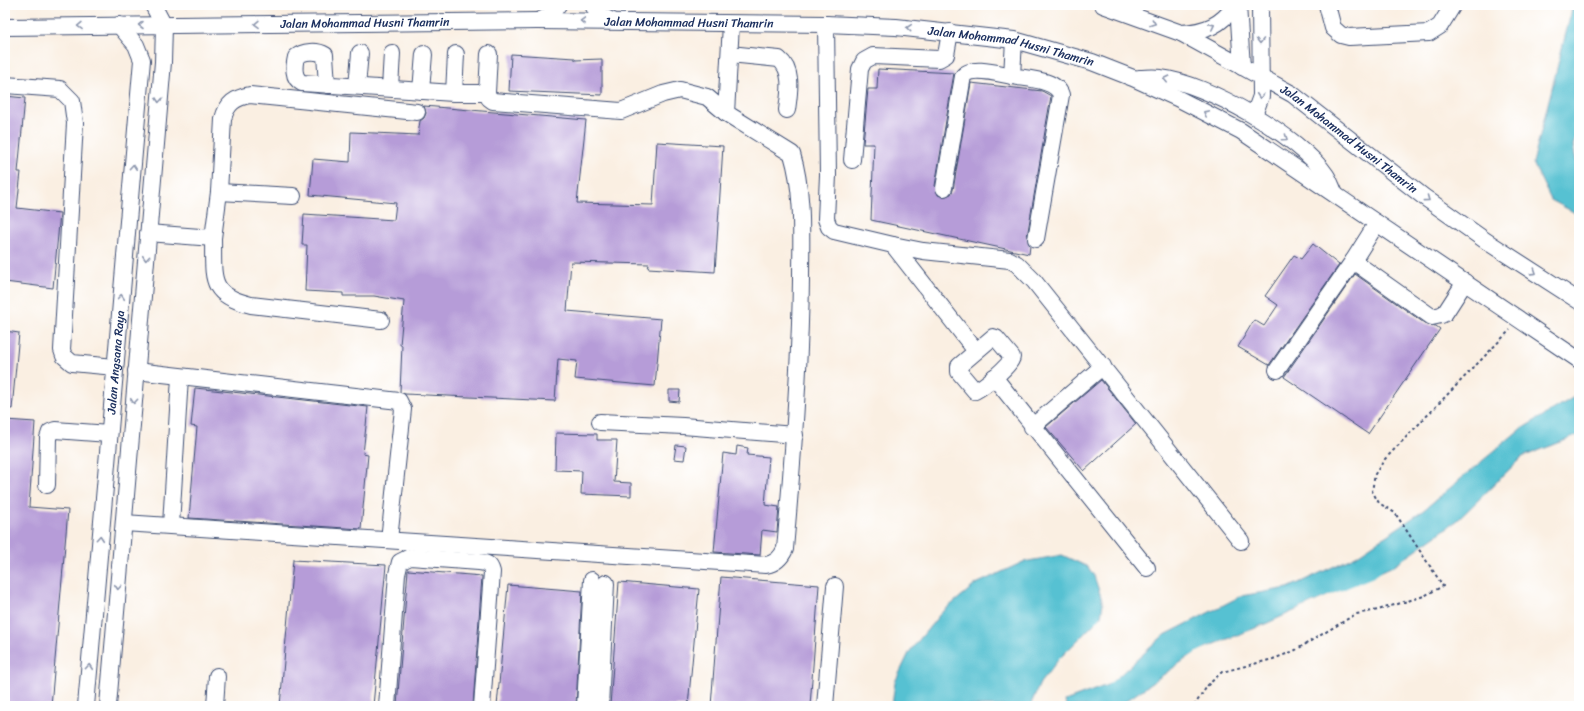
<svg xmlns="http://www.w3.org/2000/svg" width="1584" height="711" viewBox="0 0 1584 711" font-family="Sriracha,sans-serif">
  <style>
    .water { fill: #57c1d2; stroke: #397898 }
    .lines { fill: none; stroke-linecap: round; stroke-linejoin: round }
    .river { stroke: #57c1d2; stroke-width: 21 }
    .building { fill: #b69cd8 }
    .minor-casing { stroke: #3c4c72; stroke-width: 18 }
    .path { stroke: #3c4c72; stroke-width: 2; stroke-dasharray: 3 3; stroke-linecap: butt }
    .minor { stroke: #fff; stroke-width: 16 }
    .oneway { stroke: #8d97ae }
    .labels { text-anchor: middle; stroke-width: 3; stroke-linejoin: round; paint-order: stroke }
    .street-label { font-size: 12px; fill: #1b2f5e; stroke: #fff }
  </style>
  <rect width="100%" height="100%" fill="#fff"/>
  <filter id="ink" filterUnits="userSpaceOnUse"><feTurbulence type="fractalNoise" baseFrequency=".025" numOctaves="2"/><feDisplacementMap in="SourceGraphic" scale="8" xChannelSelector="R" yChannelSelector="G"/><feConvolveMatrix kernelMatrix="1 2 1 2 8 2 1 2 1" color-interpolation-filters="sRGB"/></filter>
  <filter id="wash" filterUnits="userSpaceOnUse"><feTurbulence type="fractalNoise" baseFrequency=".012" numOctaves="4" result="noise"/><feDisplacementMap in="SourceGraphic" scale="16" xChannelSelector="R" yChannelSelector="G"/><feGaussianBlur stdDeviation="0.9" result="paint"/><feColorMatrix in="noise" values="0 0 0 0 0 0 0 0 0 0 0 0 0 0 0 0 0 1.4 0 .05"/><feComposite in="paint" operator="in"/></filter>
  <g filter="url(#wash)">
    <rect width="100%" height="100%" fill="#faefe2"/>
    <g class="water">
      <path d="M1573,5H1579V124L1573,146L1579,175V215L1551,200L1533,163Z"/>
      <path d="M1579,394V435L1522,457L1458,520L1393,566L1263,625L1197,651L1119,706H1066L1065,701L1110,684L1163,636L1241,596L1288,588L1356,556L1420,513L1518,431Z"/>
      <path d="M1062,555L1088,567L1094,576L1103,603L1101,617L1058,660L1040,683L1030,706H892L895,682L910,651L941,613L976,584L1023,562Z"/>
    </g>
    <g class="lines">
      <path class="river" d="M1098,706L1147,667L1207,635L1370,567L1391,551"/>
    </g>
    <g id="blocks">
      <g class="building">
        <path d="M511,54L575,58V60L602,59V95L509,91Z"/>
        <path d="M878,69L954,73L935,186L938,195L943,197L951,194L953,190L971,83L1042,91L1051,96L1027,237L1030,246L1029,254L871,220L874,144H863L868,89H877Z"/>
        <path d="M5,96L25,98L18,172H21L17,208L60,213L53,288L5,282Z"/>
        <path d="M424,106L586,120L577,203L653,205L657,142L723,146L715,272L648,268L649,264L571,262L567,311L661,319L655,386L575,379L577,361L558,359L555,401L405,394L400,392L402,345H400L404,301L374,296H343V293L305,291L307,245H302L304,214L394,220L396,203L310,195L313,159L350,162L351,132L418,135L420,121L424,118L426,113Z"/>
        <path d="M1313,244L1339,265L1269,365L1238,347L1254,320L1264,326L1278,305L1265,296L1294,255L1301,259Z"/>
        <path d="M1355,274L1427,325L1436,326L1440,329L1368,434L1284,377Z"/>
        <path d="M5,331L19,333L12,409L5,408Z"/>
        <path d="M1101,380L1136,424L1084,471L1046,427Z"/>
        <path d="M195,388L368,407L363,454L368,455L361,529L189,518L197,427L191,426Z"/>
        <path d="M669,390H680L679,402L669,401Z"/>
        <path d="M5,420L35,422L29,507L68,510L51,706H5Z"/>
        <path d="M556,433L597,434V440H617L614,482L631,483V496L581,494L582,471L555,470Z"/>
        <path d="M676,445L686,446L684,460L674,459Z"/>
        <path d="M737,446L748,448L747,455L769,457L765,505L779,507L777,532L762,530L760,555L714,552L723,453L736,455Z"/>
        <path d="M293,560L386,565L373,706H280Z"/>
        <path d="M408,570L482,576L473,706H397Z"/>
        <path d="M721,577L819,585L810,706H711Z"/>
        <path d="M619,582L699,589L688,706H610Z"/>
        <path d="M508,585L582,591L576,706H497Z"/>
      </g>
    </g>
  </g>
  <g filter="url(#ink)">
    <use href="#blocks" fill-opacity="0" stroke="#3c4c72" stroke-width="1"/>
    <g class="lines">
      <g class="minor-casing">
        <g id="minor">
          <path d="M593,5C597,15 604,18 613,21"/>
          <path id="s1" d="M1103,5L1181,33L1292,94L1424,197L1486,241L1579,301"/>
          <path d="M1238,5L1242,67"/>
          <path d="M1327,5L1333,28L1341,35L1349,37L1429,33L1440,26L1453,5"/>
          <path d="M538,21C547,18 552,14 558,5"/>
          <path d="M826,24L828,175L826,219L829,227L834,231L893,245"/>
          <path id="s2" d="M5,27L537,21L826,24L896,27L1014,40L1092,62L1133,78L1177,98L1241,131L1579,360"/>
          <path d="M1181,33C1205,32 1222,25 1235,5"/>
          <path d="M1014,40L1012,76C1026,79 1056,79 1061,95L1036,239"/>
          <path d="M489,54L487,93L489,98L493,101L621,111L663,94L680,90L707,97L726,113"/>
          <path d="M730,54L779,59C794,71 789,94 787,110"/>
          <path d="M1139,78C1146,78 1153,77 1160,78C1207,83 1299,136 1326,175C1330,181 1332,188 1335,194"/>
          <path d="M5,85L60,89L72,101L75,123L62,350L64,356L72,363L115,367"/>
          <path d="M327,85L325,55C317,50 303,51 296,57C294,66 292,78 302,83L454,93H487"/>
          <path d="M357,86L360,53"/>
          <path d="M390,88L392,53"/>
          <path d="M421,91L424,54"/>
          <path d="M454,93L456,54"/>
          <path d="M1254,115L1261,96L1260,5"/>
          <path d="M852,160L860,69L864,61L873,56L939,59L946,55L950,32"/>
          <path d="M944,188L963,76C972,65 1000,74 1012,76"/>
          <path d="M219,192L293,196"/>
          <path d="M148,233L213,238L219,192L223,119C227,103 235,98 250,95L417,112"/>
          <path d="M213,238C214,276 207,295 251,305L381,320"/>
          <path d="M1353,261L1432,317L1441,315L1445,313L1465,282"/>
          <path d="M993,337L996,338L1012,357C1012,365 983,387 975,391L959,372V366Z"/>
          <path d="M976,351L893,245L923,251L1010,260L1017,264L1034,281L1241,541"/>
          <path d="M1277,370L1353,261L1377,223"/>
          <path d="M136,371L399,401L403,409L389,540"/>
          <path d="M994,377L1147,568"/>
          <path d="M600,422L683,426L795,435"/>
          <path d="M1032,427L1103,366"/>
          <path d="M47,485L48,438L50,432L55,430L109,434"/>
          <path d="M124,523L766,565C776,563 781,558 785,549C793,459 800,370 801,280C801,239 804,193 792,154L726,113L731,24"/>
          <path d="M171,525L180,377"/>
          <path id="s3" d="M86,706L142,60L136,45L119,25"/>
          <path d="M108,706L163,62L164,26L153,5"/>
          <path d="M215,706L217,676"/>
          <path d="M387,706L397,574L400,562L410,557L479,562C487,563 490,564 492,572L482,706"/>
          <path d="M585,706L592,580"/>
          <path d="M600,706L606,583"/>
          <path d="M825,706L835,586"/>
        </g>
      </g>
      <path class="path" d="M1194,706L1208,685L1222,672L1273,659L1294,651L1356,614L1378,610L1424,596L1443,586L1395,513L1379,503L1372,491L1375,474L1385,459L1510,330"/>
      <use href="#minor" class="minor"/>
    </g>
    <defs><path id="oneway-chevron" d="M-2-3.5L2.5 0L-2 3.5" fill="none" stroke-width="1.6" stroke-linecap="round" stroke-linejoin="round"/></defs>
    <g class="oneway">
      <use href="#oneway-chevron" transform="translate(583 21) rotate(-179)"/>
      <use href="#oneway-chevron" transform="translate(1153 23) rotate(20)"/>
      <use href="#oneway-chevron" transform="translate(257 24) rotate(179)"/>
      <use href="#oneway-chevron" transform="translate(141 25) rotate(-180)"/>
      <use href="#oneway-chevron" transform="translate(80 26) rotate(179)"/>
      <use href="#oneway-chevron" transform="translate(1212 26) rotate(-27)"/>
      <use href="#oneway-chevron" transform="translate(909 28) rotate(-175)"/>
      <use href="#oneway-chevron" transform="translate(1260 41) rotate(90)"/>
      <use href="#oneway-chevron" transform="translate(1166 79) rotate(-167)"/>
      <use href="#oneway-chevron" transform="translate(1260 96) rotate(94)"/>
      <use href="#oneway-chevron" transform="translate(159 100) rotate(95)"/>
      <use href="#oneway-chevron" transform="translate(1206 113) rotate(-153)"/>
      <use href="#oneway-chevron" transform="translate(1285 138) rotate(35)"/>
      <use href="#oneway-chevron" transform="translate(133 167) rotate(-85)"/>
      <use href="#oneway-chevron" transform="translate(1427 199) rotate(36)"/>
      <use href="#oneway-chevron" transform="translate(146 258) rotate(95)"/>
      <use href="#oneway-chevron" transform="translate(1534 272) rotate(33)"/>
      <use href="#oneway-chevron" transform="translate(121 297) rotate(-85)"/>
      <use href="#oneway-chevron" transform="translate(134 401) rotate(95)"/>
      <use href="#oneway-chevron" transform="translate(100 538) rotate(-85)"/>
      <use href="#oneway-chevron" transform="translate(118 587) rotate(95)"/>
      <use href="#oneway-chevron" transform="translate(89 667) rotate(-85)"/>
    </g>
  </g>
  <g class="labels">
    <g class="street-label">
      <text dy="4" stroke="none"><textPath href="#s2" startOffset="360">Jalan Mohammad Husni Thamrin</textPath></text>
      <text dy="4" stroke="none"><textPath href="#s2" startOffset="684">Jalan Mohammad Husni Thamrin</textPath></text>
      <text dy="4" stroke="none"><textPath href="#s2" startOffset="1008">Jalan Mohammad Husni Thamrin</textPath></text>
      <text dy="4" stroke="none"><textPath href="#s1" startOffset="282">Jalan Mohammad Husni Thamrin</textPath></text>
      <text dy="4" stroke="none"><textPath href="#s3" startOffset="345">Jalan Angsana Raya</textPath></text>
    </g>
  </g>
  <rect width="1584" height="711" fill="none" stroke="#fff" stroke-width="20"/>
</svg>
